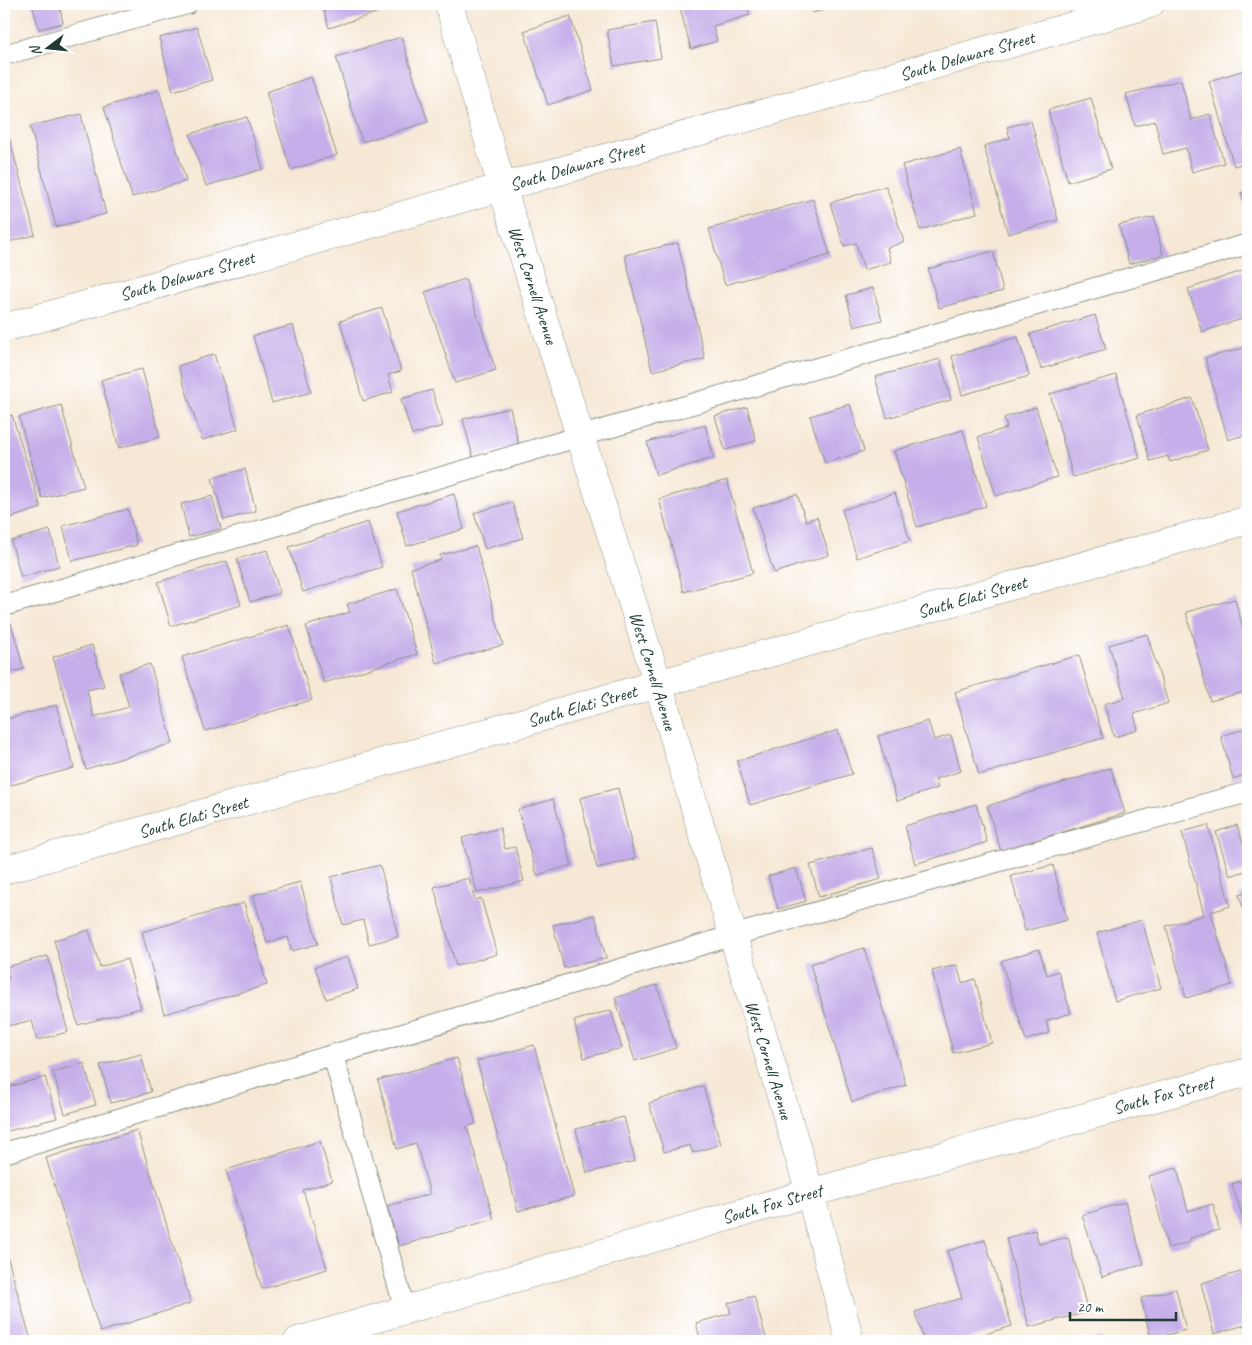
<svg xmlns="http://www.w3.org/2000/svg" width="1252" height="1345" viewBox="0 0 1252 1345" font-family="Caveat,sans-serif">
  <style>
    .building { fill: #c5aee9 }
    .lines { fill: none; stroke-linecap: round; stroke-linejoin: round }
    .lane-casing { stroke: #8a9284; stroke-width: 22 }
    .street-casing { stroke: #8a9284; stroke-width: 29 }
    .lane { stroke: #fff; stroke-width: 20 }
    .street { stroke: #fff; stroke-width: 28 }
    .labels { text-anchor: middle; stroke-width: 4.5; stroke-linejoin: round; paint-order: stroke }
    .street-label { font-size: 18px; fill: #1f3d34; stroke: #fff }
  </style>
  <rect width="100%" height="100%" fill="#fff"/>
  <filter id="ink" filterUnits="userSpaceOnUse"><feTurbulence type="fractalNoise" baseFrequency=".02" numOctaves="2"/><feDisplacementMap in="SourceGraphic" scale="10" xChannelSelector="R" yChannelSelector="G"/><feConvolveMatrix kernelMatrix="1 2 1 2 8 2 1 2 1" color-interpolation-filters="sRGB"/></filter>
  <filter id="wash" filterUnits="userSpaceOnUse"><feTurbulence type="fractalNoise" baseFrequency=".0096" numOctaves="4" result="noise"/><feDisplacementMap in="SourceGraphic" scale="20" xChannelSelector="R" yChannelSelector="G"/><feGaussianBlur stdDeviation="1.12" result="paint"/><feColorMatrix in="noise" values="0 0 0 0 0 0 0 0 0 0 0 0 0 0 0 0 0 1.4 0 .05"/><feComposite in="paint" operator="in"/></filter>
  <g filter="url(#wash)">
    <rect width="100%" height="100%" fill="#f6e8d5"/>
    <g id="blocks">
      <g class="building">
        <path d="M32,4H59L63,23L39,29Z"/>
        <path d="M322,4H376L379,12L329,28Z"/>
        <path d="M679,4H746L750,15L713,26L717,41L691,49Z"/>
        <path d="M810,4H834L835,7L812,13Z"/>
        <path d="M570,16L593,90L548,105L524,31Z"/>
        <path d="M655,22L661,58L614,66L607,30Z"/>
        <path d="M197,27L212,80L173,91L159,38Z"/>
        <path d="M401,37L428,122L362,142L336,57Z"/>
        <path d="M1248,69V162L1234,166L1209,81Z"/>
        <path d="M311,77L337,155L291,170L266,92Z"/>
        <path d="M1181,80L1191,120L1210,114L1224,163L1192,172L1186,148L1163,154L1155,121L1135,126L1126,94Z"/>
        <path d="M159,90L186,181L132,197L104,107Z"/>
        <path d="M1091,98L1111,169L1068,182L1048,110Z"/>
        <path d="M81,114L106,214L56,227L30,126Z"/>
        <path d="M247,117L263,169L206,186L190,134Z"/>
        <path d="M1031,121L1058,220L1008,234L984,146L1010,138L1007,127Z"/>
        <path d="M10,140L35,235L4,243V141Z"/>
        <path d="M960,149L977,213L920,230L902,165Z"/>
        <path d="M886,186L904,242L887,248L891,262L864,270L856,243L844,246L830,203Z"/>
        <path d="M1248,191V216L1241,193Z"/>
        <path d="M813,199L830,255L725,285L709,229Z"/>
        <path d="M1154,217L1163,255L1129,264L1119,225Z"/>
        <path d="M678,243L705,359L652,371L625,255Z"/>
        <path d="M993,251L1003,291L939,308L928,269Z"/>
        <path d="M1248,269V317L1202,332L1188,289Z"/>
        <path d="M465,279L496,370L455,383L425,292Z"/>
        <path d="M873,288L882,320L854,327L846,295Z"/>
        <path d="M382,308L401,371L388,375L393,392L363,401L340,321Z"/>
        <path d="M1095,315L1106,349L1041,369L1030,334Z"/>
        <path d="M293,325L311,392L272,403L253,336Z"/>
        <path d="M1018,337L1029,376L962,395L952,356Z"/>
        <path d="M1248,347V434L1228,440L1205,358Z"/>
        <path d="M214,354L238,429L202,440L178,366Z"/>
        <path d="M940,359L951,400L887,418L875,377Z"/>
        <path d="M142,369L160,437L119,448L101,380Z"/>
        <path d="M1116,375L1140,458L1073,477L1050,394Z"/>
        <path d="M432,390L443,426L412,435L401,399Z"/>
        <path d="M1192,398L1208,450L1170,462L1168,456L1150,461L1137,415Z"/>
        <path d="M850,404L864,451L825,463L810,416Z"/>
        <path d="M61,405L84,487L42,498L19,417Z"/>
        <path d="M747,407L756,441L725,450L715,416Z"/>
        <path d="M1036,407L1057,477L996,496L978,437L1007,428L1004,418Z"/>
        <path d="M510,408L519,446L473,457L463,419Z"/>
        <path d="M12,415L41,508L4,520V417Z"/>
        <path d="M705,425L714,458L656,475L647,442Z"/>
        <path d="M963,430L986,506L917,527L894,451Z"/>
        <path d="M245,469L256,511L224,520L212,478Z"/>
        <path d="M727,480L753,573L684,592L659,499Z"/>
        <path d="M895,493L910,541L857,558L842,510Z"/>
        <path d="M454,494L464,529L407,546L397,511Z"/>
        <path d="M797,494L806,521L817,517L829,555L774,573L753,508Z"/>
        <path d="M212,496L221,529L189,537L181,504Z"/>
        <path d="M512,502L523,538L485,549L474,513Z"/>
        <path d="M128,509L137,545L72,561L63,526Z"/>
        <path d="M368,522L382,567L303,592L289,547Z"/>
        <path d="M50,530L59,566L21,577L11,541Z"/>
        <path d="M476,546L503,645L436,663L411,568L441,560L440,555Z"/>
        <path d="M267,550L280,593L250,602L237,559Z"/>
        <path d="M227,561L241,605L171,626L158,582Z"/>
        <path d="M397,589L417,654L324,683L306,626L350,612L347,604Z"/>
        <path d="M1235,599L1248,647V691L1210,701L1186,612Z"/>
        <path d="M11,623L24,669L4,674V625Z"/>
        <path d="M289,625L312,700L205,731L182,657Z"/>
        <path d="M1147,634L1168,703L1134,714L1138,730L1114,737L1104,704L1125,698L1109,645Z"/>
        <path d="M92,645L104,686L87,690L94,717L129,707L119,673L150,664L173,743L86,769L53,657Z"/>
        <path d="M1079,655L1103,738L979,775L955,692Z"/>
        <path d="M56,705L74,768L8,786L4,770V720Z"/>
        <path d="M928,721L934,740L951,735L961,771L935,779L938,788L897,801L878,736Z"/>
        <path d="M1248,728V774L1233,779L1221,736Z"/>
        <path d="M838,730L852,774L750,805L737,761Z"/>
        <path d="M1111,768L1125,813L1001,851L987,806Z"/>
        <path d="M618,788L635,859L597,868L580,798Z"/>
        <path d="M553,799L572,865L537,875L518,810Z"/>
        <path d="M976,804L987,842L915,864L905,826Z"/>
        <path d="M1208,825L1230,906L1211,912L1232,985L1186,998L1166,926L1204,915L1182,832Z"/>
        <path d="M1237,825L1248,858V870L1230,876L1216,832Z"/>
        <path d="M500,828L505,849L515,847L524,881L477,893L462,838Z"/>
        <path d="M872,848L881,879L819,897L810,865Z"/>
        <path d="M380,865L398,937L369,944L363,920L343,925L331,877Z"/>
        <path d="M1053,865L1067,920L1025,931L1011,876Z"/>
        <path d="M796,868L806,901L778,909L768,876Z"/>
        <path d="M469,878L475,900L481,898L497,954L456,966L434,887Z"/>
        <path d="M300,882L318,944L292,951L288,937L267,943L253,895Z"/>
        <path d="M1248,892V924L1239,895Z"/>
        <path d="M244,903L267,985L164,1014L142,932Z"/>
        <path d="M595,915L606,958L564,968L553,925Z"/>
        <path d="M1142,920L1161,988L1115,1001L1097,933Z"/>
        <path d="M89,930L100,967L127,959L141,1008L78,1025L54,940Z"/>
        <path d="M864,948L906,1085L852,1102L810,964Z"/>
        <path d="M1039,949L1047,975L1058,971L1071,1013L1046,1021L1049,1033L1026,1040L1001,961Z"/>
        <path d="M48,956L68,1032L37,1040L32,1020L4,1027V980L9,979L6,967Z"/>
        <path d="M348,957L358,989L326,999L315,967Z"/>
        <path d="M957,965L962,983L975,979L992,1043L953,1053L932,971Z"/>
        <path d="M657,985L676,1048L635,1061L615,998Z"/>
        <path d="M611,1010L622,1048L584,1058L574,1021Z"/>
        <path d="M534,1045L574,1196L518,1211L477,1061Z"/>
        <path d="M141,1054L151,1092L111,1103L100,1065Z"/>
        <path d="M457,1058L476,1124L467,1127L494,1219L399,1246L387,1206L430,1194L416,1143L397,1149L378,1080Z"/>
        <path d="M84,1063L96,1105L65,1114L53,1072Z"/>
        <path d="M45,1077L57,1118L4,1132V1088Z"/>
        <path d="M703,1086L721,1144L693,1153L690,1145L664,1152L649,1103Z"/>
        <path d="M624,1117L635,1161L587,1173L576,1129Z"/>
        <path d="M137,1130L191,1303L100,1332L46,1158Z"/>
        <path d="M320,1141L332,1181L303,1190L327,1269L262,1289L226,1170Z"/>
        <path d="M1177,1168L1188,1211L1213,1204L1219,1230L1190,1238L1191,1242L1168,1248L1149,1176Z"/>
        <path d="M1248,1179V1234L1232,1184Z"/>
        <path d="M1125,1202L1144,1264L1102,1277L1082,1215Z"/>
        <path d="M1035,1230L1039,1244L1068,1237L1088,1312L1029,1327L1006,1238Z"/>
        <path d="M985,1240L1012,1326L961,1341H924L915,1312L962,1298L947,1251Z"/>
        <path d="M4,1244L31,1341H4Z"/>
        <path d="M1248,1270V1324L1214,1334L1201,1283Z"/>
        <path d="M1176,1289L1186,1330L1151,1339L1141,1298Z"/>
        <path d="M754,1296L767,1341H701L696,1323L731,1313L728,1303Z"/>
        <path d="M1101,1337L1102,1341H1088Z"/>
      </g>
    </g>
  </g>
  <g filter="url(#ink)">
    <use href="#blocks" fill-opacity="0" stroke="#8a9284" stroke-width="1"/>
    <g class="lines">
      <g class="lane-casing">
        <g id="lane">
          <path d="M4,55L187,4"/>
          <path d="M4,606L581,436L1248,244"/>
          <path d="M333,1055L405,1310"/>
          <path d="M4,1153L731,936L1248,792"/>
        </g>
      </g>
      <g class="street-casing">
        <g id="street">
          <path d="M449,4L502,187L658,684L810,1193L850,1341"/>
          <path d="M4,328L1150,4"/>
          <path d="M4,870L658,684L1248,520"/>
          <path d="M298,1341L810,1193L1248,1072"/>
        </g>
      </g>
      <use href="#lane" class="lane"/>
      <use href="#street" class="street"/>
    </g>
  </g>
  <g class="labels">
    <g class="street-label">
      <text transform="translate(967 56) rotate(-16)" y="6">South Delaware Street</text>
      <text transform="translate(577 166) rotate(-16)" y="6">South Delaware Street</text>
      <text transform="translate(187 276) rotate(-16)" y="6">South Delaware Street</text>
      <text transform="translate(533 285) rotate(72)" y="6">West Cornell Avenue</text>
      <text transform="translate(972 597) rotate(-16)" y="6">South Elati Street</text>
      <text transform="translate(653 671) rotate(73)" y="6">West Cornell Avenue</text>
      <text transform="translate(582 706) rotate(-16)" y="6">South Elati Street</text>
      <text transform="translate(193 817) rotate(-16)" y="6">South Elati Street</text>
      <text transform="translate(769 1060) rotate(73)" y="6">West Cornell Avenue</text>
      <text transform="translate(1163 1095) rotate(-15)" y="6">South Fox Street</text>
      <text transform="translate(772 1204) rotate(-16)" y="6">South Fox Street</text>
    </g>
  </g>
  <rect width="1252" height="1345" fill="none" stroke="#fff" stroke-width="20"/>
  <g transform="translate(48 48) rotate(254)" stroke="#ffffff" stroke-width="4" paint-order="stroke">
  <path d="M0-4L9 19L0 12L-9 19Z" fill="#1f3d34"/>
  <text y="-8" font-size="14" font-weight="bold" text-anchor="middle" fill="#1f3d34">N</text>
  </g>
  <path d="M1070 1312v8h106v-8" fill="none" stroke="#1f3d34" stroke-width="2.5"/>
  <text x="1077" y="1312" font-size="15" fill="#1f3d34" stroke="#ffffff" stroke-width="4" paint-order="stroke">20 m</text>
</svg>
